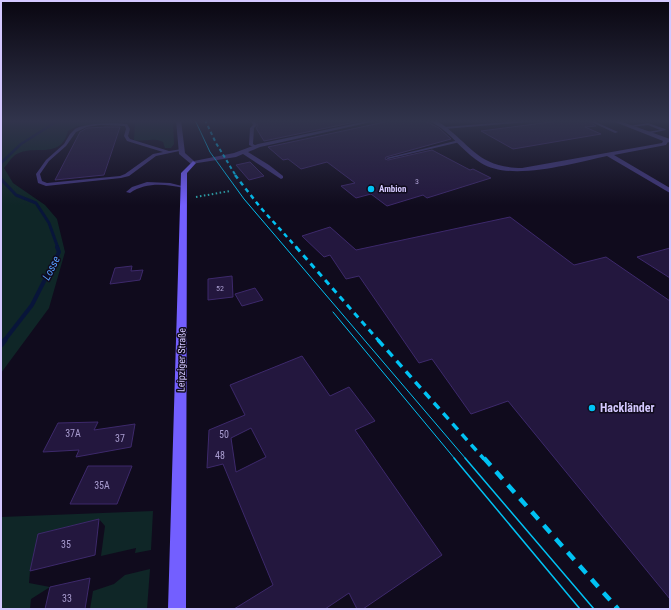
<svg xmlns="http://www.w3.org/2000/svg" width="671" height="610" viewBox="0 0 671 610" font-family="'Roboto Condensed',sans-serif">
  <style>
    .green { fill: #0f2627 }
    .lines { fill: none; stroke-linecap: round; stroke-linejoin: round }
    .stream-far3 { stroke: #08153a; stroke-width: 2.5 }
    .stream-far2 { stroke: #08153a; stroke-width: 3 }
    .stream-far1 { stroke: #08153a; stroke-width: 4 }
    .stream { stroke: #08153a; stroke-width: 5 }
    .building { fill: #23173e; stroke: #3d296b; fill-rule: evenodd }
    .path { stroke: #2ca9af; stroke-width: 2; stroke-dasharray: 1.5 2.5; stroke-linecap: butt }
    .lane { fill: #40367d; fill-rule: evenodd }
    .street { fill: #40367d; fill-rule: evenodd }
    .secondary { fill: #735fff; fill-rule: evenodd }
    .tram-far1 { stroke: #00c2f3; stroke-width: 1 }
    .tram { stroke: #00c2f3; stroke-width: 1.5 }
    .rail-far4 { stroke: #00c2f3; stroke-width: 2; stroke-dasharray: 3.5 3; stroke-linecap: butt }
    .rail-far3 { stroke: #00c2f3; stroke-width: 2.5; stroke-dasharray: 4.5 4; stroke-linecap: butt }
    .rail-far2 { stroke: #00c2f3; stroke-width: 3; stroke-dasharray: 6 5; stroke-linecap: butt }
    .rail-far1 { stroke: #00c2f3; stroke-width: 3.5; stroke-dasharray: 8 6; stroke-linecap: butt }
    .rail { stroke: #00c2f3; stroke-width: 4.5; stroke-dasharray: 10 8; stroke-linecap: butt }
    .poi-dot { fill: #00c2f3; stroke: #100b1d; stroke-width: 1.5 }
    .labels { text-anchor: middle; stroke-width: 3; stroke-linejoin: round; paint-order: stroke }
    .number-label { font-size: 8px; fill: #a89ccf }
    .far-poi-label { font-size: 9px; font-weight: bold; fill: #d4c8ff; stroke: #100b1d; text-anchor: start }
    .street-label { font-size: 10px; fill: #d4c8ff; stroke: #100b1d }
    .near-number-label { font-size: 10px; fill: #a89ccf }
    .water-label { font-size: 11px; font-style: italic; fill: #569fff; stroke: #100b1d }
    .near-poi-label { font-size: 12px; font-weight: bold; fill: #d4c8ff; stroke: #100b1d; text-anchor: start }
  </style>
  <rect width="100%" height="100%" fill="#100b1d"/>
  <g class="green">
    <path d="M1,120H173L174,144L171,148H165L163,142C154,137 144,142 134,140L135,124L132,122L77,126L68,131C60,162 32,142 14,156C10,159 7,165 4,168L13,183L45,205L57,219L65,252L49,308L1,373Z"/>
    <path d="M153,511L151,550L135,553L136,548L101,556L105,526L99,519L39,534L30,571L29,583L50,587L31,599L30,609H1V517Z"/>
    <path d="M150,569L147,609H90L93,591L114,584L125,575Z"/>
  </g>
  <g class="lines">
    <path class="stream-far3" d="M1,163L21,144L59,120"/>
    <path class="stream-far2" d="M1,179L16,195L36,203L49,223L58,248"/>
    <path class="stream-far1" d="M4,341L32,305L59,252L57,247"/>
    <path class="stream" d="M1,345L5,340"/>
  </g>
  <g class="building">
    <path d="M255,120H360V121L264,141L256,128L258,125Z"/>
    <path d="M394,120H423L439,128L451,139L386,157L385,159L388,160L432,150L470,170L473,169L491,178L427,198L423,195L387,206L371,194L356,198L341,186L355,183L327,162L301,169L288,159L283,160L268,147Z"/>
    <path d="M566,120H586L596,126L585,127L601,134L513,149L481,131Z"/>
    <path d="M106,127H120L104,175L55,180L80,132L87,128Z"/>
    <path d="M250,162L264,176L249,180L236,165Z"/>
    <path d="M510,217L574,265L606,257L670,301V599L508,401L471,414L432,359L419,363L359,276L346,279L330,255L324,257L302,236L330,227L356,250Z"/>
    <path d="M670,248V278L637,257Z"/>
    <path d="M132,266L131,271L143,270L140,280L110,284L115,268Z"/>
    <path d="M232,276L233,297L208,300V279Z"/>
    <path d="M255,288L263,300L242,306L235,294Z"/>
    <path d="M302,356L330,396L349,387L375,421L355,430L442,555L363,609H357L349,593L325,609H234L273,585L223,464L207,468L209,430L245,415L230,385ZM251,428L266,457L236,472L231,438Z"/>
    <path d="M98,422L94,430L135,424L131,447L76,457L79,450L43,452L58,423Z"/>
    <path d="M88,466H132L117,504H70Z"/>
    <path d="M99,519L95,555L30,571L38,534Z"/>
    <path d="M90,578L85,609H45L50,587Z"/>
  </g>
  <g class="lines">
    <path class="path" d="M196,197L230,191"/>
    <g class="lane">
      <path d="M250,120H254L257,125L254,128L253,144L258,147L256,148L249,145L250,128L253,125Z"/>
      <path d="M533,120H543L541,121L444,129L442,128L444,127Z"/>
      <path d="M587,120H591L618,132L615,133Z"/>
      <path d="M115,123L127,124L130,129L128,136L130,139L169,151L182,149L184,150L156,156L129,176L121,178L46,186L38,183L36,174L46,160L64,144L70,134L75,129L79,127L93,124ZM100,125L125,126L126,129L124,136L127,141L163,152L153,154L125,174L120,176L47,183L42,181L40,174L49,161L66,146L76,132L87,127Z"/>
      <path d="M648,123L665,129L666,130L647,134H646V132L660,130L648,125L631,127L629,126Z"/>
      <path d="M459,140H460V142L388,159L386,158Z"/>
      <path d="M147,182L170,183L186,187L184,188C165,184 146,182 130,193L126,192L132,187Z"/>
    </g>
    <g class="street">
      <path d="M176,120H181L185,153L194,161L234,153L258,144L372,120H380L260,147L248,152L269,165L283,176V178L281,179L243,154L236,157L191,164L179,154Z"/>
      <path d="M428,120H435L442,124C473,147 478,167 522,168L662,143L663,141L610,120H617L670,139V143L668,142L666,145L614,155L670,188V193L607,156C573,163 511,182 481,163C466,154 455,139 441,128C437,125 432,123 428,120Z"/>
    </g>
    <path class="secondary" d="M193,161L196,163L187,173L186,609H168L181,173Z"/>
    <g class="tram-far1">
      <path d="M195,120L210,152L244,199L466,459"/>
      <path d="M333,312L455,459"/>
    </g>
    <g class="tram">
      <path d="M454,458L580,609"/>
      <path d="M465,458L594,609"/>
    </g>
    <path class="rail-far4" d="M205,120L216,143L236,176"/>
    <path class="rail-far3" d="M235,175L260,207L297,248"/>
    <path class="rail-far2" d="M296,247L379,341"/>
    <path class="rail-far1" d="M378,340L484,459"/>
    <path class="rail" d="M484,458L618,609"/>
  </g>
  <linearGradient id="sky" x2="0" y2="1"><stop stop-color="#090610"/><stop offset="0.59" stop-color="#31344c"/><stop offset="1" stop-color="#31344c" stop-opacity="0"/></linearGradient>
  <rect width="671" height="205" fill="url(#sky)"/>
  <g class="poi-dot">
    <circle cx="371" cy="189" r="4"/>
    <circle cx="592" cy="408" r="4"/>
  </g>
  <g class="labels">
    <g class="number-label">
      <text x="417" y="184">3</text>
      <text x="220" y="291">52</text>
    </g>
    <g class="far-poi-label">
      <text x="379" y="192">Ambion</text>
    </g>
    <g class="street-label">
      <text transform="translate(181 360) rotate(-89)" y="4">Leipziger Straße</text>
    </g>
    <g class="near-number-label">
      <text x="73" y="437">37A</text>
      <text x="224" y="438">50</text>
      <text x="120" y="442">37</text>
      <text x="220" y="459">48</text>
      <text x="102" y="489">35A</text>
      <text x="66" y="548">35</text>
      <text x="67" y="602">33</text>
    </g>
    <g class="water-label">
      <text transform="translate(51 268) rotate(-63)" y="4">Losse</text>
    </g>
    <g class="near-poi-label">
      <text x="600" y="412">Hackländer</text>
    </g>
  </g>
  <rect width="671" height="610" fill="none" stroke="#d4c8ff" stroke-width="4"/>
</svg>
